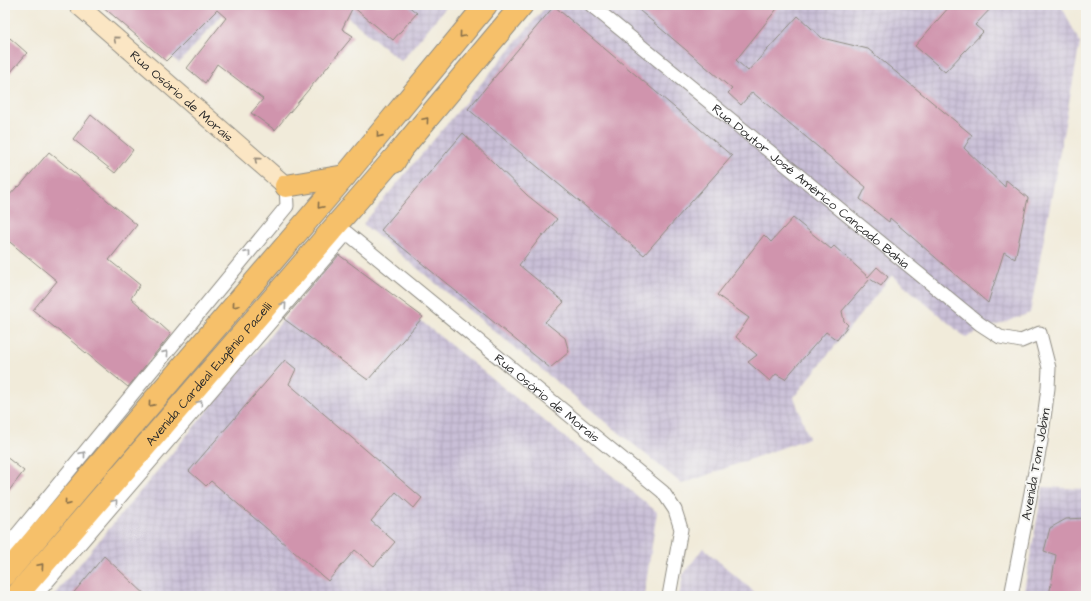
<svg xmlns="http://www.w3.org/2000/svg" width="1091" height="601" viewBox="0 0 1091 601" font-family="'Architects Daughter',sans-serif">
  <style>
    .industrial { fill: url(#industrial-grid) }
    .building { fill: #d094ad }
    .lines { fill: none; stroke-linecap: round; stroke-linejoin: round }
    .street-casing { stroke: #8e8b82; stroke-width: 15 }
    .secondary-casing { stroke: #8e8b82; stroke-width: 20 }
    .highway-casing { stroke: #8e8b82; stroke-width: 24 }
    .street { stroke: #fff; stroke-width: 13 }
    .secondary { stroke: #fbe6c4; stroke-width: 18 }
    .highway { stroke: #f6c06b; stroke-width: 22 }
    .oneway { stroke: #866e48 }
    .oneway2 { stroke: #938878 }
    .oneway3 { stroke: #a0a0a0 }
    .labels { text-anchor: middle; stroke-width: 4; stroke-linejoin: round; paint-order: stroke }
    .street-label { font-size: 13px; fill: #2b2b2b; stroke: #f6f6f2 }
  </style>
  <defs>
    <pattern id="industrial-grid" width="8" height="8" patternUnits="userSpaceOnUse"><rect width="8" height="8" fill="#c9bfd7"/><path d="M0 4h8M4 0v8" fill="none" stroke="#ada4b9"/></pattern>
  </defs>
  <rect width="100%" height="100%" fill="#f6f6f2"/>
  <filter id="ink" filterUnits="userSpaceOnUse"><feTurbulence type="fractalNoise" baseFrequency=".025" numOctaves="2"/><feDisplacementMap in="SourceGraphic" scale="8" xChannelSelector="R" yChannelSelector="G"/><feConvolveMatrix kernelMatrix="1 2 1 2 8 2 1 2 1" color-interpolation-filters="sRGB"/></filter>
  <filter id="wash" filterUnits="userSpaceOnUse"><feTurbulence type="fractalNoise" baseFrequency=".012" numOctaves="4" result="noise"/><feDisplacementMap in="SourceGraphic" scale="16" xChannelSelector="R" yChannelSelector="G"/><feGaussianBlur stdDeviation="0.9" result="paint"/><feColorMatrix in="noise" values="0 0 0 0 0 0 0 0 0 0 0 0 0 0 0 0 0 1.4 0 .05"/><feComposite in="paint" operator="in"/></filter>
  <g filter="url(#wash)">
    <rect width="100%" height="100%" fill="#f1ebda"/>
    <g class="industrial">
      <path d="M109,5H231L179,63Z"/>
      <path d="M333,5H448L401,61Z"/>
      <path d="M547,5H1061L1080,43L1030,313L965,337L892,275L794,397L809,438L682,484L363,224Z"/>
      <path d="M338,254L657,512L644,596H53Z"/>
      <path d="M1043,487L1086,489V596H1023Z"/>
      <path d="M703,548L759,596H679L683,575Z"/>
    </g>
    <g id="blocks">
      <g class="building">
        <path d="M101,5H407L417,13L393,40L353,7L342,29L353,36L275,130L251,113L263,99L217,64L205,83L187,68L226,18L217,10L166,61Z"/>
        <path d="M633,5H780L736,60L748,71L798,16L822,38L868,49L972,135L964,148L1005,187L1006,180L1028,198L1015,259L1004,252L988,303L890,218L889,222L860,199L866,187L752,92L741,105L728,93L732,89Z"/>
        <path d="M961,5H994L975,25L983,32L945,72L915,46L950,6L957,10Z"/>
        <path d="M554,6L732,156L644,255L468,109Z"/>
        <path d="M10,38L27,53L5,79V44Z"/>
        <path d="M91,115L133,150L115,173L73,139Z"/>
        <path d="M463,133L527,195L557,219L544,236L543,234L519,265L564,302L545,322L565,338L569,352L550,368L381,230Z"/>
        <path d="M49,152L137,225L109,260L140,285L131,298L171,334L128,387L33,310L57,281L5,238V200L18,186L19,187Z"/>
        <path d="M793,218L831,249L834,246L868,277L877,267L888,277L881,286L870,279L842,311L844,321L848,325L837,340L826,332L785,379L776,374L770,381L748,362L757,355L736,337L749,318L717,295L764,235L771,242Z"/>
        <path d="M339,255L423,317L368,380L284,319Z"/>
        <path d="M285,360L296,369L289,384L422,498L414,508L396,492L371,521L395,542L374,566L355,550L328,581L211,481L206,486L189,471Z"/>
        <path d="M5,456L24,471L5,496Z"/>
        <path d="M1086,518V596H1049L1056,555L1044,551L1050,528L1066,519Z"/>
        <path d="M104,556L147,596H71Z"/>
      </g>
    </g>
  </g>
  <g filter="url(#ink)">
    <use href="#blocks" fill-opacity="0" stroke="#8e8b82" stroke-width="1"/>
    <g class="lines">
      <g class="street-casing">
        <g id="street">
          <path id="s1" d="M591,5L980,324L1000,337L1021,341L1040,333L1049,368L1048,388L1041,441L1011,596"/>
          <path d="M5,549L287,206L286,186"/>
          <path id="s2" d="M35,596L347,233L663,492L675,510L681,529L669,596"/>
        </g>
      </g>
      <g class="secondary-casing">
        <g id="secondary">
          <path id="s3" d="M78,5L286,186"/>
        </g>
      </g>
      <g class="highway-casing">
        <g id="highway">
          <path d="M394,162L401,150L522,5"/>
          <path d="M286,186L345,176"/>
          <path d="M5,575L345,176L486,5"/>
          <path id="s4" d="M16,596L401,150"/>
        </g>
      </g>
      <use href="#street" class="street"/>
      <use href="#secondary" class="secondary"/>
      <use href="#highway" class="highway"/>
    </g>
    <defs><path id="oneway-chevron" d="M-2-3.5L2.5 0L-2 3.5" fill="none" stroke-width="1.6" stroke-linecap="round" stroke-linejoin="round"/></defs>
    <g class="oneway">
      <use href="#oneway-chevron" transform="translate(462 35) rotate(130)"/>
      <use href="#oneway-chevron" transform="translate(426 120) rotate(-50)"/>
      <use href="#oneway-chevron" transform="translate(379 135) rotate(129)"/>
      <use href="#oneway-chevron" transform="translate(320 206) rotate(130)"/>
      <use href="#oneway-chevron" transform="translate(235 305) rotate(130)"/>
      <use href="#oneway-chevron" transform="translate(151 404) rotate(130)"/>
      <use href="#oneway-chevron" transform="translate(67 503) rotate(130)"/>
      <use href="#oneway-chevron" transform="translate(41 566) rotate(-49)"/>
    </g>
    <g class="oneway2">
      <use href="#oneway-chevron" transform="translate(116 39) rotate(-139)"/>
      <use href="#oneway-chevron" transform="translate(257 160) rotate(-139)"/>
    </g>
    <g class="oneway3">
      <use href="#oneway-chevron" transform="translate(248 253) rotate(-51)"/>
      <use href="#oneway-chevron" transform="translate(284 305) rotate(-49)"/>
      <use href="#oneway-chevron" transform="translate(166 353) rotate(-51)"/>
      <use href="#oneway-chevron" transform="translate(200 403) rotate(-49)"/>
      <use href="#oneway-chevron" transform="translate(83 454) rotate(-51)"/>
      <use href="#oneway-chevron" transform="translate(115 502) rotate(-50)"/>
    </g>
  </g>
  <g class="labels">
    <g class="street-label">
      <text dy="5" stroke="none"><textPath href="#s3" startOffset="138">Rua Osório de Morais</textPath></text>
      <text dy="5" stroke="none"><textPath href="#s1" startOffset="285">Rua Doutor José Américo Cançado Bahia</textPath></text>
      <text dy="5" stroke="none"><textPath href="#s4" startOffset="294">Avenida Cardeal Eugênio Pacelli</textPath></text>
      <text dy="5" stroke="none"><textPath href="#s2" startOffset="738">Rua Osório de Morais</textPath></text>
      <text transform="translate(1035 464) rotate(-80)" y="5">Avenida Tom Jobim</text>
    </g>
  </g>
  <rect width="1091" height="601" fill="none" stroke="#f6f6f2" stroke-width="20"/>
</svg>
